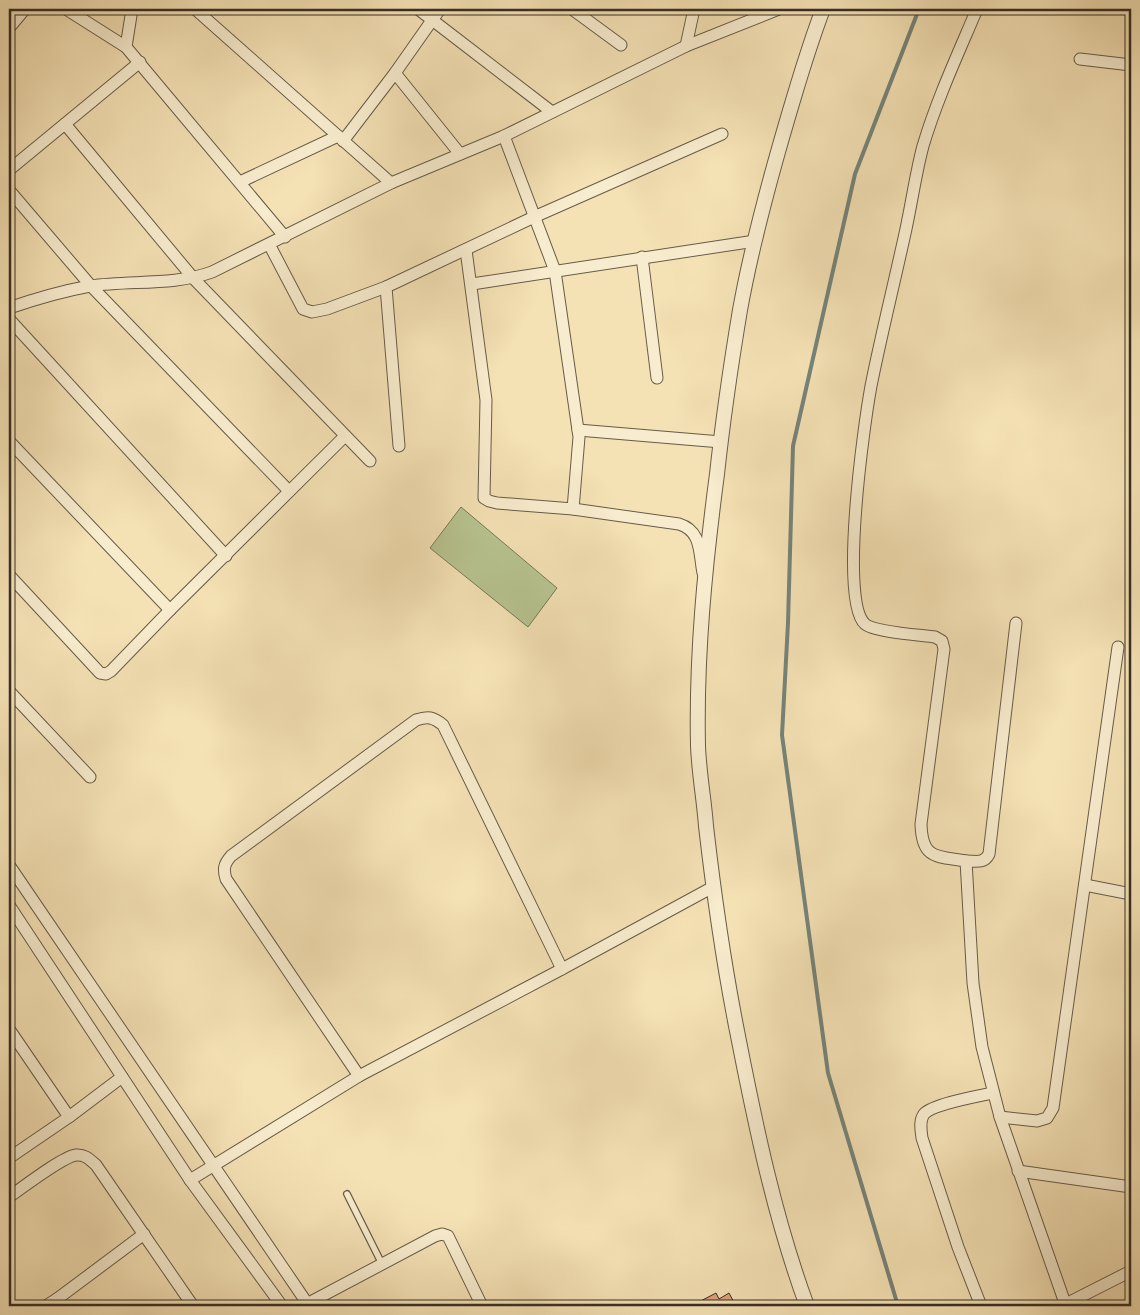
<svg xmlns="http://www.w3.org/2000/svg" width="1140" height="1315" viewBox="0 0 1140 1315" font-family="'IM FELL English',serif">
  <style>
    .green { fill: #b7c490; stroke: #777a5a }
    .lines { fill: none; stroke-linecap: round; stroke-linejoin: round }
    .stream { stroke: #75847a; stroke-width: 4 }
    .building { fill: #e3a179; stroke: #372f24 }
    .service-casing { stroke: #665c48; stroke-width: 8 }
    .minor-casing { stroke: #665c48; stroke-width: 13 }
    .tertiary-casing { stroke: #665c48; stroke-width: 16 }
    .service { stroke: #f8ecce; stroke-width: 5.5 }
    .minor { stroke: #f8ecce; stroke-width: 11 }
    .tertiary { stroke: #f8ecce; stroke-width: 14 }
  </style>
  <rect width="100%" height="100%" fill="#f4e1b4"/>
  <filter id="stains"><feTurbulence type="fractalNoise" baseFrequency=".004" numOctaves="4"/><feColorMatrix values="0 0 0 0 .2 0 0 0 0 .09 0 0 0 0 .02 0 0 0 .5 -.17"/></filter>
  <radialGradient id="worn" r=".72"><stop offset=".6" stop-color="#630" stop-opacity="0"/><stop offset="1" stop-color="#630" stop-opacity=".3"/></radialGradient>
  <path class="green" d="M461,507L557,588L528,627L430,548Z"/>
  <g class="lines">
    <path class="stream" d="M898,1306L828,1073L782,735L788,623L793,446L855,174L919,9"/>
  </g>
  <path class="building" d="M716,1293L719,1299L729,1293L736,1306H691Z"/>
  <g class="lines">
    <g class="service-casing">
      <path id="service" d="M347,1194L382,1264"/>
    </g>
    <g class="minor-casing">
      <g id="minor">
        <path d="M66,9L126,47L285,237"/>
        <path d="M195,9L391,183"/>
        <path d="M418,9L552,112"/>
        <path d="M572,9L621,45"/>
        <path d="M977,9C958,54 937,99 923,146C915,176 911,208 904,238C893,288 881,336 871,386C864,424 839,601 865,624C874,632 921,635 935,637L942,641L944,649L921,824C922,860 937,856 966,861L973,983L982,1047L1000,1117L1066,1306"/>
        <path d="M9,28L25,9"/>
        <path d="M686,46L694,9"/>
        <path d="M126,47L132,9"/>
        <path d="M1080,59L1131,65"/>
        <path d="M395,73L460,154"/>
        <path d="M65,124L194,279L370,461"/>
        <path d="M504,136L555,271L579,437L573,509"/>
        <path d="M343,141L395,73L440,9"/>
        <path d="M9,170L140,62"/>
        <path d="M240,182L338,136"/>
        <path d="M9,190L91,286L289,491"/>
        <path d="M269,244L303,309L312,312L327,309L386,287L534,217L722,134"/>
        <path d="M466,250L486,400L484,498L489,501L497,503L573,509L679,524C702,531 699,553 703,573"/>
        <path d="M642,257L657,378"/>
        <path d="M472,284L755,241"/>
        <path d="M386,287L399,446"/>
        <path d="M9,308C35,299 63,291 90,286C131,280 173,286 212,272L391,183L504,136L686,46L779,9"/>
        <path d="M9,319L226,556"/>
        <path d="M578,430L721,442"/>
        <path d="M9,441L170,610"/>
        <path d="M9,575L100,673L106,674L111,671L170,610L345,436"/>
        <path d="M9,691L90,777"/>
        <path d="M966,861C976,861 984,864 989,854L1016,623"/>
        <path d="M9,865L309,1306"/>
        <path d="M1085,885L1131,894"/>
        <path d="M9,905L190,1180L282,1306"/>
        <path d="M9,1029L69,1117"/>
        <path d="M359,1076L226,879C223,869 224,864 231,856L416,720C428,716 433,717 443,725L562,969"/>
        <path d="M1000,1117L1037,1121L1047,1118L1053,1108L1118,647"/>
        <path d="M9,1158L69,1117L122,1077"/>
        <path d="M1018,1171L1131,1187"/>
        <path d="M190,1180L359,1076L562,969L713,887"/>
        <path d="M9,1197C22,1188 62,1157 76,1155C85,1154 90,1160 96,1165L193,1306"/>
        <path d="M57,1299L144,1234"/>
        <path d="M46,1306L57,1299L61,1306"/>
        <path d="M303,1306L435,1236L442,1234L448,1236L482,1306"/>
        <path d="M981,1306L958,1247L922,1138C921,1130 919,1121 924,1114C933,1104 979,1096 993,1093"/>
        <path d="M1062,1306L1131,1271"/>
      </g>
    </g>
    <g class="tertiary-casing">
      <path id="tertiary" d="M807,1306C775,1219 756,1128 738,1036C724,966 714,896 706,826C704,799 699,773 698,746C696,655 705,565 717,474C723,419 731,364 740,310C753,238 773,167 794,97C803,67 812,38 823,9"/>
    </g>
    <use href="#service" class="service"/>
    <use href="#minor" class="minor"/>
    <use href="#tertiary" class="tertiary"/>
  </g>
  <rect width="1140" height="1315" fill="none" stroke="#f4e1b4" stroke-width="30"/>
  <rect x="10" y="10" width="1120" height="1295" fill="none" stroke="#372f24" stroke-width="2.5"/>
  <rect x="15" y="15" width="1110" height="1285" fill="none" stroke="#372f24"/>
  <rect width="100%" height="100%" filter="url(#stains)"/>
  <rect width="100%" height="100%" fill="url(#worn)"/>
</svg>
